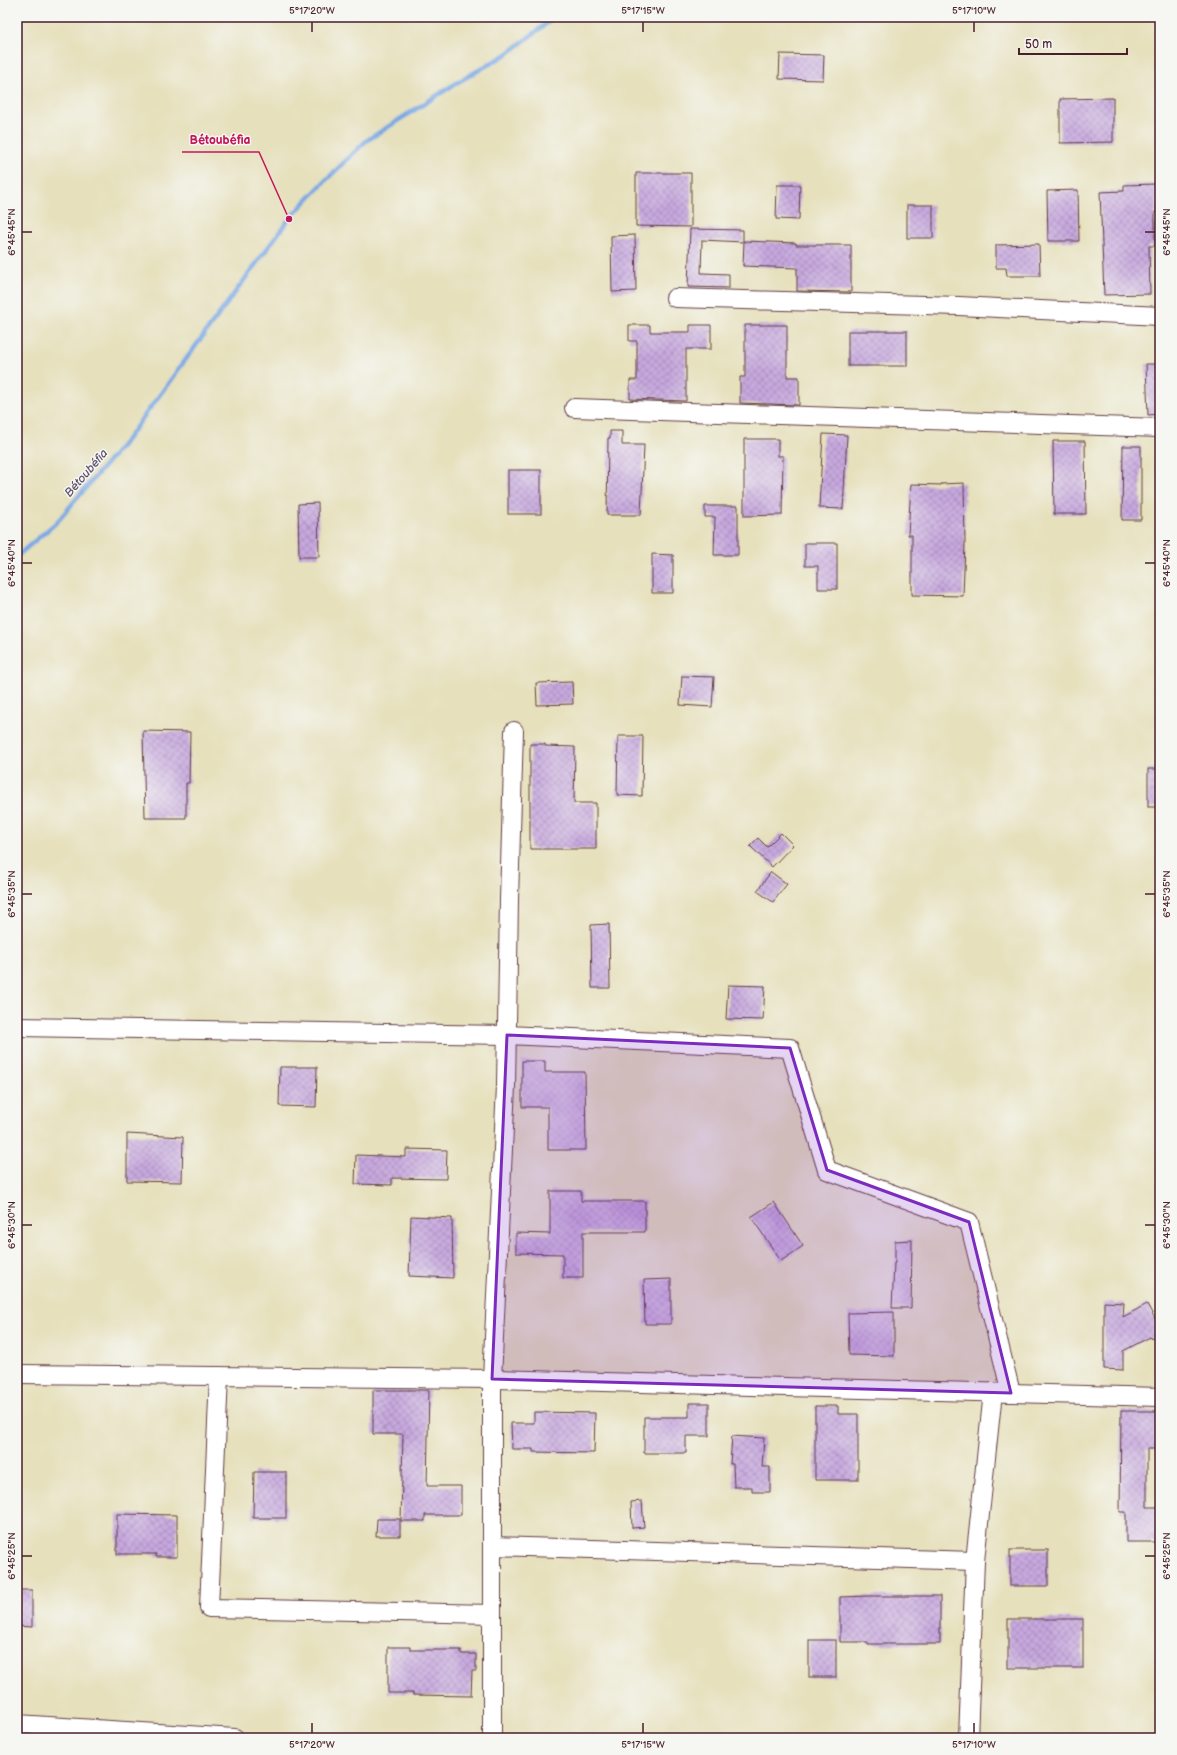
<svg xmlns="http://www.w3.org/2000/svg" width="1177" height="1755" viewBox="0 0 1177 1755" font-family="'Balsamiq Sans',sans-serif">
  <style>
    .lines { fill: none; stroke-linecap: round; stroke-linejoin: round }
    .stream { stroke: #7aa9e4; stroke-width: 4.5 }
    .building { fill: url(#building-cross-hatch) }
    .minor-casing { stroke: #613c41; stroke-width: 20 }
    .minor { stroke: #fff; stroke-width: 18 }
    .marked { fill: #7b2cbf; fill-opacity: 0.2; stroke: #7b2cbf; stroke-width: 3; stroke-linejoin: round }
    .ticks { fill: none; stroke: #4a1f2b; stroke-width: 1.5 }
    .labels { text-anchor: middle; stroke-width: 3; stroke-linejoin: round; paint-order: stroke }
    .water-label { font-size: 12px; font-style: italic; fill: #5b4f6c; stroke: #f6f6f2 }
    .leader { fill: none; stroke: #c2185b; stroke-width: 1.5 }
    .callout-dot { fill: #c2185b; stroke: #f6f6f2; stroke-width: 1.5 }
    .callout-label { font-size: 12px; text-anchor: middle; font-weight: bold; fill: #c2185b; stroke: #f6f6f2; stroke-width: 3; stroke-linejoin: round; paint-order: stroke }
    .neatline { fill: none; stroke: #4a1f2b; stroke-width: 1.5 }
    .ticks-label { font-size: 10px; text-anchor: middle; fill: #4a1f2b }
  </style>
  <defs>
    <pattern id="building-cross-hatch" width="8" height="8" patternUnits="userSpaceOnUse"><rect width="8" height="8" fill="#c7a9df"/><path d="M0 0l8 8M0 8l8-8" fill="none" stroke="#a489b5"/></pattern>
  </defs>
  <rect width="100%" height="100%" fill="#f6f6f2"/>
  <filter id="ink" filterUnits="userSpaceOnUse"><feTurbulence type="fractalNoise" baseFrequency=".025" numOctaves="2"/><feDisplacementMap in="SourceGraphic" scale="8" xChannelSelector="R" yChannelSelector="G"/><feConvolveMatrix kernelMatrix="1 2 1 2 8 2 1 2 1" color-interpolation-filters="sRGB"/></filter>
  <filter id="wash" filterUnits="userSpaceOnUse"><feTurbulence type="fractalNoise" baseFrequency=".012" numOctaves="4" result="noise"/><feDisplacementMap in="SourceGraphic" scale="16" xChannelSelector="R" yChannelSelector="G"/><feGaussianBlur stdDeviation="0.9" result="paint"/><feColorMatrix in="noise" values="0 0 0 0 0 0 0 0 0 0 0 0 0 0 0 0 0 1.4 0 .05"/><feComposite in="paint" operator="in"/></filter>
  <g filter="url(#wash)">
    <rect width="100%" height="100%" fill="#e6e0bc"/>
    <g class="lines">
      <path class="stream" d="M17,556L57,522L128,438L289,219L325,181L366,141L458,82L507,54L555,17"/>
    </g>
    <g id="blocks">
      <g class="building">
        <path d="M780,54L824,55L823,80L779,79Z"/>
        <path d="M1113,98V142L1060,143V99Z"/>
        <path d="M636,173H691V227L636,226Z"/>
        <path d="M1156,184L1157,212H1155V246H1149L1150,294L1104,295L1100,192L1124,191V185Z"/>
        <path d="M777,185H800L799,220L776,219Z"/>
        <path d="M1078,190L1079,241H1048L1047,191Z"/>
        <rect x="907" y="205" width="26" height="33"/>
        <path d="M690,229L743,230V242L702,240L701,273L729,274V288L688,287Z"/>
        <path d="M635,235L636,291L612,292L611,236Z"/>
        <path d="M744,241L796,243V245H851V292L797,291V268L743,266Z"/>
        <path d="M1039,244L1040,276H1007L1006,268H996V245Z"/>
        <path d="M629,325H650V332H690V325H711V349H686V401L630,399V380H637V341H629Z"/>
        <path d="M745,325H787V377H799V405L740,403V377H745Z"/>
        <rect x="848" y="331" width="59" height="35"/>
        <path d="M1146,364H1160V414L1148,415Z"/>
        <path d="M610,431H622V445H644L641,515H607L608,438H610Z"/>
        <path d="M823,434L847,435L843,509L819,508Z"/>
        <path d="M744,439H778V456H783L782,515L744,516Z"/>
        <path d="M1053,441H1085L1086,514H1054Z"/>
        <path d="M1123,446H1141V520H1122Z"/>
        <rect x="508" y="470" width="33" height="44"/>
        <path d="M964,483L965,544L963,596L912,595V535H908L911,484L941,485V484Z"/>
        <path d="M318,503L319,557H299L298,504Z"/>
        <path d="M705,506H738V555H714L715,517H705Z"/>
        <path d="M805,543H837V589H818V566H805Z"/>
        <path d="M652,554L673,555V593H652Z"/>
        <path d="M682,676L714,677L712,707L680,705Z"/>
        <path d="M572,682L573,704L537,705L536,683Z"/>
        <path d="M143,731L190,732L189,783H186V818H145Z"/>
        <path d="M618,736H643L642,796L617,795Z"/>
        <path d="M530,744H545V746L575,747L574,803H596V849H530Z"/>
        <rect x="1148" y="769" width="12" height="38"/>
        <path d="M781,833L793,845L772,867L750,846L758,838L767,847Z"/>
        <path d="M771,872L787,884L773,902L757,891Z"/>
        <path d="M609,924L610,988H592L591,925Z"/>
        <path d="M728,985L765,986L763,1020L726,1019Z"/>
        <path d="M522,1061H545V1072H585L586,1150H548V1107H522Z"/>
        <path d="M280,1067H317L316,1107L279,1106Z"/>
        <path d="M127,1134L183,1137L182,1182L127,1181Z"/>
        <path d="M406,1149L447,1150L446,1179L392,1178V1185L355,1184L356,1155L406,1157Z"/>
        <path d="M550,1191H581V1201H645V1232H583V1278H563V1254L516,1253V1233L550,1234Z"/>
        <path d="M774,1202L803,1246L781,1261L751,1217Z"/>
        <path d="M411,1216L452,1218L453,1278L409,1276Z"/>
        <path d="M912,1240L911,1308H892L894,1263H895V1241Z"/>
        <path d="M671,1279V1324H645L644,1280Z"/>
        <path d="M1104,1302L1124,1303L1123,1317L1147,1304L1160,1328V1333L1151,1339L1150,1337L1123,1351V1370L1104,1369Z"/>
        <path d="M894,1312V1356L849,1355L848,1313Z"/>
        <path d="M373,1390H429L427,1486H461V1515H425V1521H401L403,1434H373Z"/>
        <path d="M689,1403H709V1436H686V1453H644V1417H689Z"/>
        <path d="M815,1406H838V1414H858V1480H815Z"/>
        <path d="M1121,1411H1160V1449H1147V1507H1160V1542H1126V1512H1120Z"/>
        <path d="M534,1412L595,1413L594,1453L533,1452V1449H512L511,1423H534Z"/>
        <path d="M732,1436L764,1438L762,1467H770V1492H752V1487H734L733,1464H730Z"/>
        <path d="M254,1472H286V1518H253Z"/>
        <path d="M642,1501L644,1527L632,1528L631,1502Z"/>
        <path d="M117,1514L177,1515V1557H156V1554H117Z"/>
        <path d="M377,1519H400V1536H376Z"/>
        <rect x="1010" y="1550" width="38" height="36"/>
        <path d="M17,1590H32V1627L17,1626Z"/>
        <path d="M868,1596H940V1644H868V1642H840V1597Z"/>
        <rect x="1008" y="1619" width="75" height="49"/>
        <rect x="809" y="1640" width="27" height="37"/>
        <path d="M388,1647H410V1650H461V1654H476V1671H472L471,1696L413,1695V1693H388Z"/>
      </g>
    </g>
  </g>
  <g filter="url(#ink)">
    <use href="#blocks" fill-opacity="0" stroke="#613c41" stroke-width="1"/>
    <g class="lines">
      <g class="minor-casing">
        <g id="minor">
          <path d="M675,298L959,306L1160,316"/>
          <path d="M574,408L1160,428"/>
          <path d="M17,1027L507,1035L790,1048L827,1170L969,1222L1011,1393"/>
          <path d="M17,1374L492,1379L1160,1397"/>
          <path d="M219,1376L209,1608L492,1614"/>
          <path d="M492,1546L975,1561"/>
          <path d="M17,1724L235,1738"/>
          <path d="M492,1738V1379L506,1086L509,900L514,731"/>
          <path d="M968,1738L975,1561L993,1392"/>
        </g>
      </g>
      <use href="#minor" class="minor"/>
    </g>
  </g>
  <path class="marked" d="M507,1035L790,1048L827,1170L969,1222L1011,1393L492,1379Z"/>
  <path class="ticks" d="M312,22V32M643,22V32M974,22V32M22,232H32M1145,232H1155M22,563H32M1145,563H1155M22,894H32M1145,894H1155M22,1225H32M1145,1225H1155M22,1556H32M1145,1556H1155M312,1723V1733M643,1723V1733M974,1723V1733"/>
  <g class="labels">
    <g class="water-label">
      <text transform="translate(86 473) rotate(-49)" y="4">Bétoubéfia</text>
    </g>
  </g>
  <path class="leader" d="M289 219L259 152H182"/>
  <circle class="callout-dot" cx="289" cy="219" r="4"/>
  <g class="callout-label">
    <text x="220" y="144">Bétoubéfia</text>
  </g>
  <rect width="1177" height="1755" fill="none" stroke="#f6f6f2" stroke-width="44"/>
  <path d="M1019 48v6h108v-6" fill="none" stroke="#4a1f2b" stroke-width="2"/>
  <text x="1025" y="48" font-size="12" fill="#4a1f2b" stroke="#f6f6f2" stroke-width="3" paint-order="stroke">50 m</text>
  <rect x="22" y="22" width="1133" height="1711" class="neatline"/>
  <g class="ticks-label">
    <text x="312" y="14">5°17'20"W</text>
    <text x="643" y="14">5°17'15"W</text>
    <text x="974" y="14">5°17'10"W</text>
    <text transform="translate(11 232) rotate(-90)" y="4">6°45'45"N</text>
    <text transform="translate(1166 232) rotate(-90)" y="4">6°45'45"N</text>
    <text transform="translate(11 563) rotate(-90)" y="4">6°45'40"N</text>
    <text transform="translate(1166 563) rotate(-90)" y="4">6°45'40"N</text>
    <text transform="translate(11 894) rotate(-90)" y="4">6°45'35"N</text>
    <text transform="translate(1166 894) rotate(-90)" y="4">6°45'35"N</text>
    <text transform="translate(11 1225) rotate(-90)" y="4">6°45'30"N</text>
    <text transform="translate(1166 1225) rotate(-90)" y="4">6°45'30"N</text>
    <text transform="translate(11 1556) rotate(-90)" y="4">6°45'25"N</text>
    <text transform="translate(1166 1556) rotate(-90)" y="4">6°45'25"N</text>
    <text x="312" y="1748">5°17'20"W</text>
    <text x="643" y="1748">5°17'15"W</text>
    <text x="974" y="1748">5°17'10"W</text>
  </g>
</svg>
